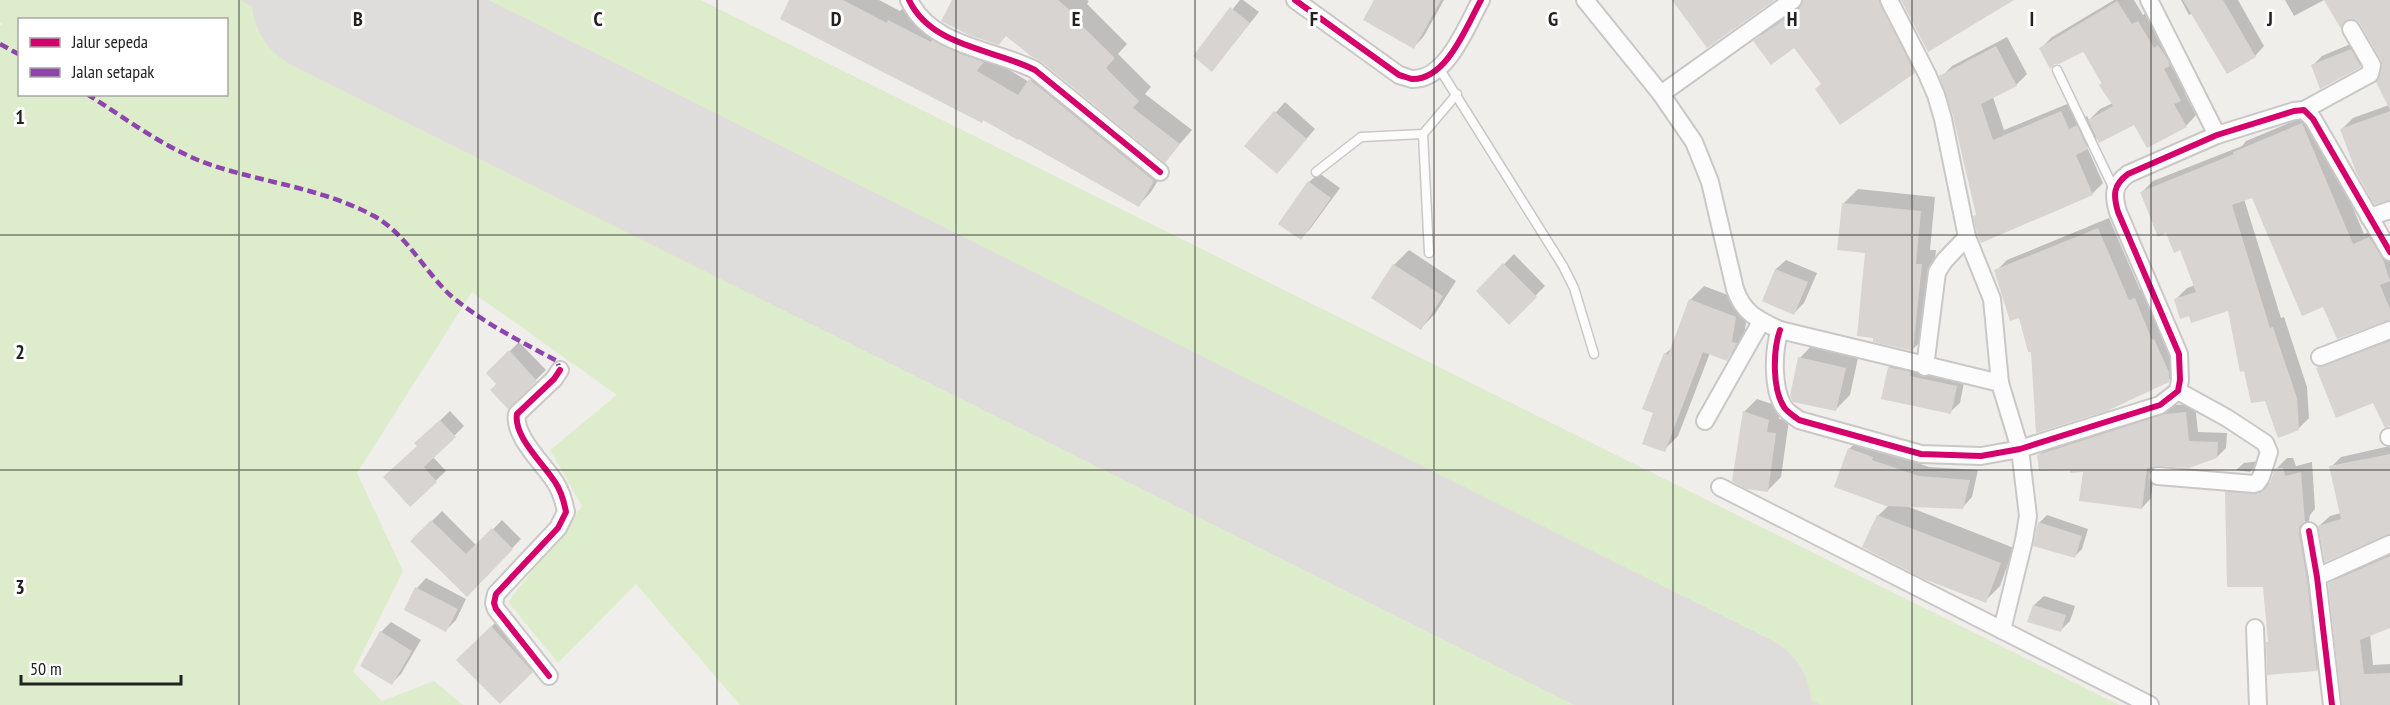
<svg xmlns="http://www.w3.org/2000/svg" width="2390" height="705" viewBox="0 0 2390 705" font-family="'PT Sans Narrow',sans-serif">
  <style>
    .airport { fill: #e0deda }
    .grass { fill: #ddeccb; fill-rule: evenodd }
    .shadow { fill: #0003 }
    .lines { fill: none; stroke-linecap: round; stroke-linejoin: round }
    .runway { stroke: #dedddc; stroke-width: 146 }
    .building { fill: #d7d4d2 }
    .service-casing { stroke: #c9c8c7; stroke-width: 11 }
    .minor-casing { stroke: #c9c8c7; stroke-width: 20 }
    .service { stroke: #fdfcfc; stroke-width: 8 }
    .minor { stroke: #fdfcfc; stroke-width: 16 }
    .quiet { stroke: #8e44ad; stroke-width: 4.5; stroke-dasharray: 9 4.5; stroke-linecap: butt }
    .cycleway-casing { stroke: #fff; stroke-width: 10 }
    .cycleway { stroke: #d6006c; stroke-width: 6 }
    .grid { fill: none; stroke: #222; stroke-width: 1.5; stroke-opacity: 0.55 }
    .grid-label { font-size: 20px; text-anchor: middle; font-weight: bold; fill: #222; stroke: #fff; stroke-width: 6; stroke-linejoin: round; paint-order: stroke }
  </style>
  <rect width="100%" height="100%" fill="#f0eeeb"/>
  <path class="airport" d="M0,0H700L2119,705H1443L226,94V20H20L19,35L0,22Z"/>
  <g class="grass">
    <path d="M0,0H240L1653,705H740L636,584L558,663L508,602L582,506L550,450L617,395L472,292L357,473L403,571L353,672L382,701L434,681L463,705H0V26L2,24L0,22ZM20,20H226V94H20Z"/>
    <path d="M410,0H700L2119,705H1821Z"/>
  </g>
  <g class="shadow">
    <path d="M791,0H879L900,11L902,9L944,30L1029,82L1043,68L1166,167L1151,192L1139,205L984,119L982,121Z"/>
    <path d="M954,0H1087L1089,1L1087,4L1127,44L1118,54L1151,87L1145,94L1192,130L1165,161L1042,61Z"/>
    <path d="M1240,0H1243L1259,12L1212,70L1195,56Z"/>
    <path d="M1376,0H1444L1424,36L1414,47Z"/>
    <path d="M1805,0H1894L1925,60L1914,72L1822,83L1794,45L1755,41L1766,30L1803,4Z"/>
    <path d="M2114,0H2134L2143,15L2149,11L2190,89L2185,94L2196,115L2186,126L2135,123L2098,137L2087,147L2103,183L2092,194L1977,214L1955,116L1941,77L1952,66L2007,37L2027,74L2016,85L1993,97L2004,130L2072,102L2080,120L2087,116L2089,120L2100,109L2113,103L2083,50L2041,48L2052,37Z"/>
    <path d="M2181,0H2238L2264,46L2255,56L2193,13L2189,15Z"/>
    <path d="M2285,0H2324L2294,16Z"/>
    <path d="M2326,0H2390V199L2342,129L2353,118L2389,105L2383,59L2358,19L2349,18L2341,27Z"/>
    <path d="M2360,40L2370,56L2360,66L2313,65L2322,56Z"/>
    <path d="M1285,102L1315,129L1286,162L1246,146Z"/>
    <path d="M2313,113L2364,234L2381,227L2390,243V319L2324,305L2253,196L2244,199L2281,318L2284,317L2307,387L2309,418L2298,429L2266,399L2229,310L2190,314L2176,299L2187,288L2195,285L2181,248L2167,231L2142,192L2153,181L2242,146L2246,141Z"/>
    <path d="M1319,173L1340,188L1310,229L1301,238L1309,182Z"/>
    <path d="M1858,189L1935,197L1930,250H1936L1927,335L1912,350L1875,336L1867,252L1843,204Z"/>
    <path d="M2109,218L2140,290L2146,288L2179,369L2168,381L2032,350L2020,316L1996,271L2007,260Z"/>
    <path d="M1409,250L1456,281L1435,314L1421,328L1374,298L1394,265Z"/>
    <path d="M1514,254L1545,286L1509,323L1478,291Z"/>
    <path d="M1786,260L1817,273L1804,303L1794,313L1764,300L1776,269Z"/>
    <path d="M1704,286L1749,303L1745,329H1749L1740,345L1726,359L1710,353L1678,436L1664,450L1655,412L1665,354L1673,347L1690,300Z"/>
    <path d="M2390,336V417L2374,401L2318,369L2328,359Z"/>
    <path d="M519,342L546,370L508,407L498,384L488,373Z"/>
    <path d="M1814,343L1859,353L1850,395L1835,410L1800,358Z"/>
    <path d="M1899,358L1965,377L1960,403L1950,412L1889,368Z"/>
    <path d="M1757,399L1781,407L1779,419L1789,420L1781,477L1768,490L1744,412Z"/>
    <path d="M2195,404L2198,432L2227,433L2226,448L2217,457L2155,465L2151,498L2142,508L2085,470L2071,468L2039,455L2048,446L2175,405Z"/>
    <path d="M450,411L464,426L433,457L446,471L410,505L418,446L426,434Z"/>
    <path d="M1859,440L1881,450L1929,467L1978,470L1972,497L1963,507L1904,505L2014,548L2000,586L1985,601L1878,516L1889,505L1849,449Z"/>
    <path d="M2390,446V533L2319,526L2330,516L2341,513L2331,467L2341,457Z"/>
    <path d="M2287,458H2293L2296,466L2312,462L2315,509L2310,515L2309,521L2317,567L2328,659L2317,670L2269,641L2264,586L2226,493L2237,482L2271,483L2276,469Z"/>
    <path d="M2260,461L2250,472L2236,470L2244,463Z"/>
    <path d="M442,511L477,546L502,520L521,539L467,595L412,541Z"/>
    <path d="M2047,515L2088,529L2082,549L2075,556L2039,523Z"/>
    <path d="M2390,551V627L2370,634L2373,665L2390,664V705H2344L2330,584L2340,574Z"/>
    <path d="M426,578L466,599L456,620L446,630L417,588Z"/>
    <path d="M2044,596L2075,606L2070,621L2060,631L2034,605Z"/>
    <path d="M506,612L546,657L500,702L458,660Z"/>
    <path d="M391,622L421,640L401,674L392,683L381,632Z"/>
  </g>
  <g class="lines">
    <path class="runway" d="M325,0L1738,705"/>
  </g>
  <g class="building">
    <path d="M789,0H843L887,23L888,20L931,42L932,40L961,54L984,62L977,71L1018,95L1029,79L1154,181L1139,207L1019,139L1018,140L983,120L982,123L780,19Z"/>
    <path d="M952,0H1058L1077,16L1074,18L1115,58L1106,68L1139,101L1133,108L1180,144L1165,163L1042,62L1032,57L1006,36L999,45L969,35L941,21Z"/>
    <path d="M1374,0H1441L1414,49L1363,20Z"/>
    <path d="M1672,0H1775L1707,48Z"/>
    <path d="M1803,0H1879L1915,73L1840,125L1815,89L1821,84L1794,48L1771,65L1753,41L1799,9Z"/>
    <path d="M1901,0H2014L1928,52Z"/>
    <path d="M2183,0H2223L2256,57L2227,74Z"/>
    <path d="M2324,0H2390V110L2376,82L2380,76L2381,60L2360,24L2356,20H2346L2341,29Z"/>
    <path d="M2117,1L2132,24L2138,21L2154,48L2158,45L2168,60L2170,66L2164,69L2181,101L2174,104L2187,127L2147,148L2134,125L2099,143L2088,120L2113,106L2099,85L2102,83L2084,53L2083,52L2059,64H2055L2050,69L2039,48Z"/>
    <path d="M1230,7L1250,23L1212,72L1193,56Z"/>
    <path d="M1996,46L2017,86L1981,104L1993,140L2061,111L2069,129L2077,125L2088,149L2076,155L2093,195L1981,243L1977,234L1973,216L1976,215L1953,116L1939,76Z"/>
    <path d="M2351,49L2361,67L2320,89L2311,65Z"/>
    <path d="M1274,111L1307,139L1277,174L1244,146Z"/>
    <path d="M2390,111V200L2374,204L2356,172L2340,129Z"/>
    <path d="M2302,123L2353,244L2369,237L2383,259L2390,281L2380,285L2390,309V320L2337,339L2323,307L2302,316L2252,198L2232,205L2270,328L2273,327L2297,398L2299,430L2278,438L2265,401L2251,403L2244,371L2240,372L2228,311L2191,323L2189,316L2180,319L2174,299L2196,292L2180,250L2174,253L2166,233L2158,237L2140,192L2234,154L2233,152Z"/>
    <path d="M1308,181L1331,198L1301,240L1278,224Z"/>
    <path d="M1842,203L1921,211L1916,264H1922L1913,351L1873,342V338L1857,336L1865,253L1837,250Z"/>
    <path d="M2098,228L2129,300L2135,298L2152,340L2154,339L2169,372V382L2107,411L2036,433L2031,352H2028L2019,318L2010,321L1994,270Z"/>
    <path d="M1503,263L1537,297L1509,325L1476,291Z"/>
    <path d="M1393,264L1443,296L1421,330L1371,298Z"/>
    <path d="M1775,269L1808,282L1794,315L1762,301Z"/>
    <path d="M1689,299L1736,317L1732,342L1737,343L1727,361L1703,352L1665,452L1642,444L1653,413L1642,409L1664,353L1668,355Z"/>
    <path d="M2390,341V426L2385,428L2373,403L2336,418L2316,368Z"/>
    <path d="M509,350L537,381L508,409L490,390L496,384L486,373Z"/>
    <path d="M1798,357L1846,368L1836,411L1793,402L1790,396Z"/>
    <path d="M1888,367L1911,372L1910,376L1957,386L1951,414L1881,399Z"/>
    <path d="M1743,411L1769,420L1767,432L1776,433L1768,492L1746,489L1732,481Z"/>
    <path d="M2186,412L2189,441L2218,442L2217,458L2189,468L2159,466L2147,468L2142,509L2079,501L2083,472L2070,473V470L2039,471L2037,455L2165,414Z"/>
    <path d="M440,420L456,437L424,467L437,482L410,507L383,477L417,446L414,443Z"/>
    <path d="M1848,448L1873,457L1872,460L1919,476L1970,480L1963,509L1886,506L1834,487Z"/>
    <path d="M2390,454V534L2325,562L2318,526L2341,519L2329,466Z"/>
    <path d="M2275,468H2283L2285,476L2301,472L2305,522L2299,527V533L2307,579L2317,671L2267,675L2266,642H2268L2263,587H2227L2225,492L2260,493L2270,483Z"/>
    <path d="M1877,515L2001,563L1986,603L1924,579L1862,547Z"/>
    <path d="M431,520L466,554L492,528L513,549L467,597L410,541Z"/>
    <path d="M2038,522L2082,536L2075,558L2033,546Z"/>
    <path d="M2390,556V628L2360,640L2364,674L2390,673V705H2342L2328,583Z"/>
    <path d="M415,587L458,609L446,632L404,610Z"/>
    <path d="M2033,605L2066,615L2061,632L2027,622Z"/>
    <path d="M491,626L533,672L500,704L456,660Z"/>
    <path d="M380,631L412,651L392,685L360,666Z"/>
  </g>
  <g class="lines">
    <g class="service-casing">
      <g id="service">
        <path d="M1439,68L1563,266L1574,288L1594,354"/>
        <path d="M2057,70L2114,189"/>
        <path d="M1423,134L1429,253"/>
        <path d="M1316,172L1361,137L1423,134L1457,94"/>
      </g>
    </g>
    <g class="minor-casing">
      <g id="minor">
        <path d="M909,0C931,47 994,49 1035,70L1160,172"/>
        <path d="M1295,0L1399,75C1403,76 1408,78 1412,79C1447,80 1467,25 1481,0"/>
        <path d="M1585,0L1661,94L1694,142L1710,182L1735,289C1743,313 1758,320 1780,330L2000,383"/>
        <path d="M1889,0L1927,74L1936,95L1943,119L1967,237L1992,299L2000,383L2020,449L2028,516L2024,540L2002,630L2150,705"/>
        <path d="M2149,0L2217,135"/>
        <path d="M1661,94L1793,0"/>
        <path d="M2304,110L2370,74L2372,65L2351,29"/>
        <path d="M2369,217L2390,210"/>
        <path d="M1780,330C1773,350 1772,389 1784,407C1787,412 1794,416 1799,420L1921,454L1981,456L2020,449L2160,405L2178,391L2180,380L2179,354L2118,212C2113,195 2113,185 2128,174L2217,135L2294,111L2304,110L2313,119L2390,252"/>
        <path d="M2320,357L2390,330"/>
        <path d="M1925,367L1937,272L1945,260L1967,237"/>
        <path d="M1705,421L1761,322"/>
        <path d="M2389,437H2390"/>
        <path d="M2158,476L2254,484L2257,483L2261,477L2269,452L2265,443L2227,418L2178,391"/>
        <path d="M1720,487L2002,630"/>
        <path d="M2309,531L2317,577L2332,705"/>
        <path d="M2317,577L2390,544"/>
        <path d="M2255,628L2258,705"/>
        <path d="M549,676L496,609L494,603L496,594L558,528L566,512C564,501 561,491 555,482C543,463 513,436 517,414L554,379L560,370"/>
      </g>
    </g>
    <use href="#service" class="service"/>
    <use href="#minor" class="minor"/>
    <g class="quiet">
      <path d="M0,44L20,55"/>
      <path d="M87,94C128,120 168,151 214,166C267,183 324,189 374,216C406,234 423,269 449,294C481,322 520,341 557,361L560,370"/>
    </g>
    <g class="cycleway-casing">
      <g id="cycleway">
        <path d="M909,0C931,47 994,49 1035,70L1160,172"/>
        <path d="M1295,0L1399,75C1403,76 1408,78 1412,79C1447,80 1467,25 1481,0"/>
        <path d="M1780,330C1773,350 1772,389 1784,407C1787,412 1794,416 1799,420L1921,454L1981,456L2020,449L2160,405L2178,391L2180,380L2179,354L2118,212C2113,195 2113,185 2128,174L2217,135L2294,111L2304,110L2313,119L2390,252"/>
        <path d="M2309,531L2317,577L2332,705"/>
        <path d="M549,676L496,609L494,603L496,594L558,528L566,512C564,501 561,491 555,482C543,463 513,436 517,414L554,379L560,370"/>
      </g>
    </g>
    <use href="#cycleway" class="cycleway"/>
  </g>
  <path class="grid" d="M239,0V705M478,0V705M717,0V705M956,0V705M1195,0V705M1434,0V705M1673,0V705M1912,0V705M2151,0V705M0,235H2390M0,470H2390"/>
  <g class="grid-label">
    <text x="358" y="26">B</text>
    <text x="598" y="26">C</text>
    <text x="836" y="26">D</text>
    <text x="1076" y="26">E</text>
    <text x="1314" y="26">F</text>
    <text x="1553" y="26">G</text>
    <text x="1792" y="26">H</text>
    <text x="2032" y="26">I</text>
    <text x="2270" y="26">J</text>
    <text x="20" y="124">1</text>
    <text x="20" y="359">2</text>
    <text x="20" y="594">3</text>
  </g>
  <rect x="18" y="18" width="210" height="78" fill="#ffffff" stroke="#a7a7a7" stroke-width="1.5"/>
  <rect x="30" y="38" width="30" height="9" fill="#d6006c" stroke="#a7a7a7" stroke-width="1.5"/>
  <text x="72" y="48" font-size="18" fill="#222222">Jalur sepeda</text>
  <rect x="30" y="68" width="30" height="9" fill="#8e44ad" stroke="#a7a7a7" stroke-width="1.5"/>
  <text x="72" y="78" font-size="18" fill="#222222">Jalan setapak</text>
  <path d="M21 675v9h160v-9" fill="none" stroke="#222222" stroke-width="3"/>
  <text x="30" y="675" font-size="18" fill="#222222" stroke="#ffffff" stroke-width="4.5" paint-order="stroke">50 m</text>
</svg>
